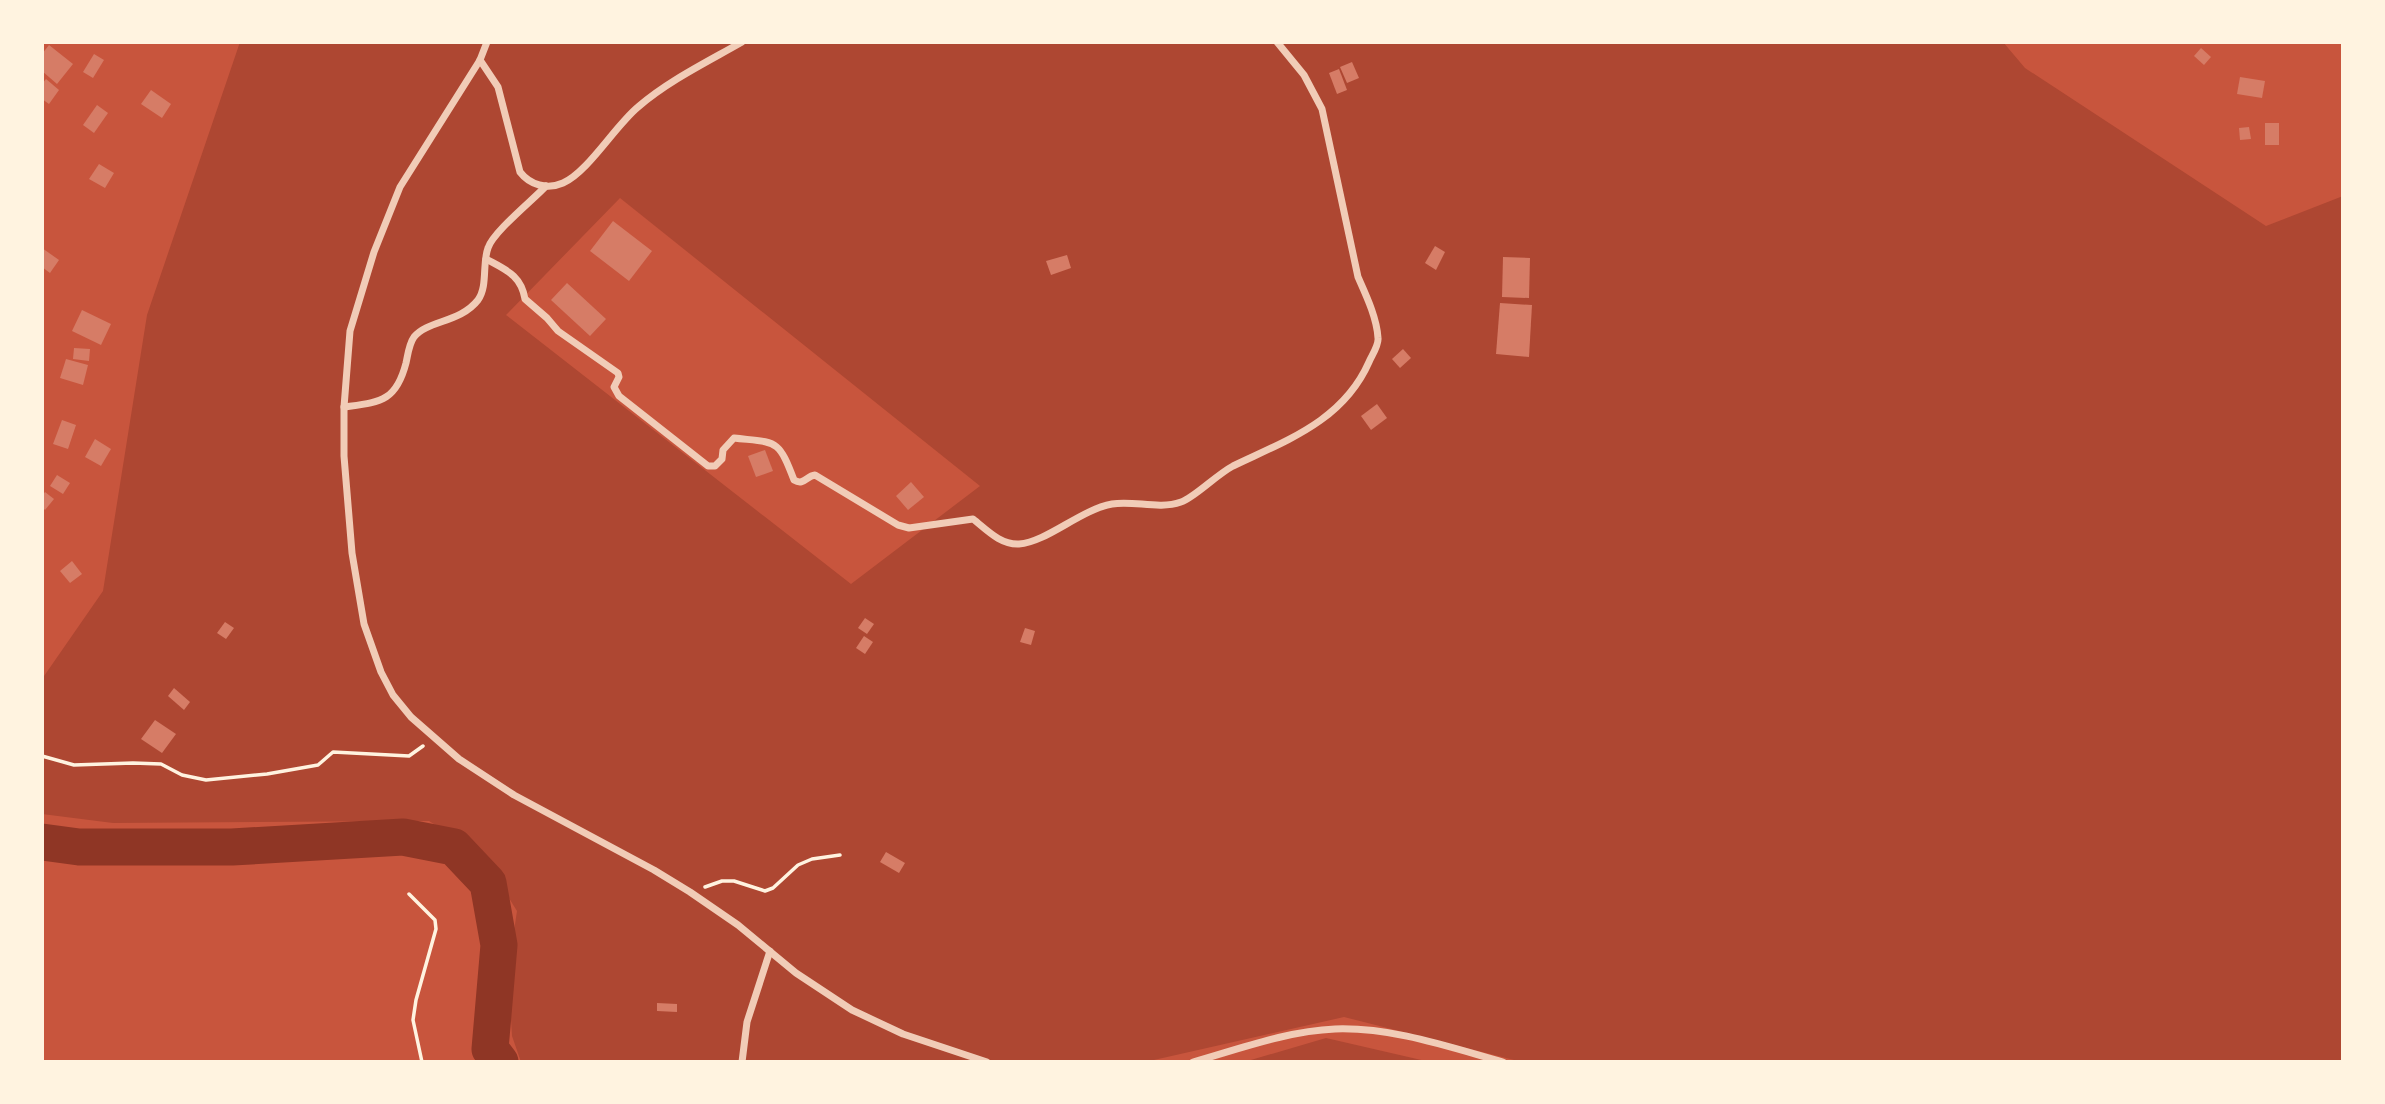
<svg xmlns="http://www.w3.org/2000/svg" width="2385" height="1104" viewBox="0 0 2385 1104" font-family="'Work Sans',sans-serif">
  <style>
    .green { fill: #ae4732; fill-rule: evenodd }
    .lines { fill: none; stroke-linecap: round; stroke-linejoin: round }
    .river { stroke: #8f3625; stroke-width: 37 }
    .building { fill: #d67c66 }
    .path { stroke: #fff3e0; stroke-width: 3.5 }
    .minor { stroke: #f1ccb7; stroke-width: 7 }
  </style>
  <rect width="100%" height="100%" fill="#c8553d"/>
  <g class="green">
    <path d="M240,42H2003L2025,68L2266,226L2343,196V1062H1522L1344,1017L1145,1062H521L512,1036L508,971L517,911L481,853L429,821L113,823L42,814V679L103,591L147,315ZM620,198L980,486L851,584L506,315Z"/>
    <path d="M1326,1038L1430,1062H1244Z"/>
  </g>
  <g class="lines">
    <path class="river" d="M42,842L79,847H232L403,837L454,847L488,883L499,945L490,1049L500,1062"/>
  </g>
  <g class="building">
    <path d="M49,45L73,64L57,84L42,71V54Z"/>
    <path d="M2201,48L2211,57L2204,65L2194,56Z"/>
    <path d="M94,54L104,60L93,78L83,72Z"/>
    <path d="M1352,62L1359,78L1347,83L1340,67Z"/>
    <path d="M1339,69L1347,90L1337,94L1329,73Z"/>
    <path d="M2240,77L2265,81L2262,98L2237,94Z"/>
    <path d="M46,79L59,90L49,104L42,99V84Z"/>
    <path d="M151,90L171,104L162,118L141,104Z"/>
    <path d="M97,105L108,113L94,133L83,125Z"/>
    <rect x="2265" y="123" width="14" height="22"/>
    <path d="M2249,127L2251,139L2240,140L2239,128Z"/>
    <path d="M99,164L114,173L105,188L89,179Z"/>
    <path d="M613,221L652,251L629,281L590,251Z"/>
    <path d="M1435,246L1445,252L1436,270L1425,263Z"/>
    <path d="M42,248L59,260L50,273L42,267Z"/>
    <path d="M1067,255L1071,268L1051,275L1046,261Z"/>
    <path d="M1503,257L1530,258L1529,298L1502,297Z"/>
    <path d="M567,283L606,319L590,336L551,300Z"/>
    <path d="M1500,303L1532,305L1529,357L1496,354Z"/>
    <path d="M82,310L111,324L101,345L72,331Z"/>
    <path d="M74,348L90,349L89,361L73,359Z"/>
    <path d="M1403,349L1411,358L1400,368L1392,359Z"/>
    <path d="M66,359L88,365L83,385L60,378Z"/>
    <path d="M1377,404L1387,418L1371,430L1361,416Z"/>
    <path d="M62,420L76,425L68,449L53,444Z"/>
    <path d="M95,439L111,449L101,466L85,457Z"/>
    <path d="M765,450L773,471L756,477L748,456Z"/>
    <path d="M57,475L70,483L63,494L50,486Z"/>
    <path d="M911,482L924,497L908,510L896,496Z"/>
    <path d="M45,492L54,499L45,510L42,507V496Z"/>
    <path d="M72,561L82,574L70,583L60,571Z"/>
    <path d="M865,618L874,624L867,634L858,628Z"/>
    <path d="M225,622L234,628L226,639L217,633Z"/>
    <path d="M1025,628L1035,631L1031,645L1020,642Z"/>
    <path d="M864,636L873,642L865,654L856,648Z"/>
    <path d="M174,688L190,702L184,710L168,696Z"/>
    <path d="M155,720L176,734L162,753L141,739Z"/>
    <path d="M886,852L905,863L899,873L880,862Z"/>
    <path d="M657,1003L677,1004V1012L657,1011Z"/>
  </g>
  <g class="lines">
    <g class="path">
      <path d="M42,756L74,765L133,763L161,764L182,775L206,780L267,774L318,765L333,752L409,756L423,746"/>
      <path d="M705,887L722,881H734L765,891L773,888L798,865L812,859L840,855"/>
      <path d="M409,894L435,920L436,929L416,1000L413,1020L422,1062"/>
    </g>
    <g class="minor">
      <path d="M487,42L480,60L400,187L374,252L350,331L344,407V456L352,553L364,624L381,672L393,695L411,717L459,759L514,795L654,870L690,892L738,925L796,973L852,1010L903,1034L987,1062"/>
      <path d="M480,60L498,87L520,172C530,185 547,190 563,183C588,172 615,126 638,107C668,81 707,62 742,42"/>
      <path d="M486,259C506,270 521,275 525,299L547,318L558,331L618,373L619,377L614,387L619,396L708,466H715L722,459L723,450L734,438C777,443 778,438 794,480C804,486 806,476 815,475L898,525L909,528L973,519C986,529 1000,545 1019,544C1047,542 1080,510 1112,504C1134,500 1158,510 1181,502C1194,498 1216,475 1233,466C1287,440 1343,421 1369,362C1372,355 1379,345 1378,338C1377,318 1366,295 1358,277L1322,109L1304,75L1277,42"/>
      <path d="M344,407C380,402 396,402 406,363C408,354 409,344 414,337C428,320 460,323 478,300C488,286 482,264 488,248C493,232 533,200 546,186"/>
      <path d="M742,1062L747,1022L770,951"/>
      <path d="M1193,1062C1239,1049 1287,1031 1335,1029C1392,1027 1449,1047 1503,1062"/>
    </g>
  </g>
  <rect width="2385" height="1104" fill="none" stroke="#fff3e0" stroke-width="88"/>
</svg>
